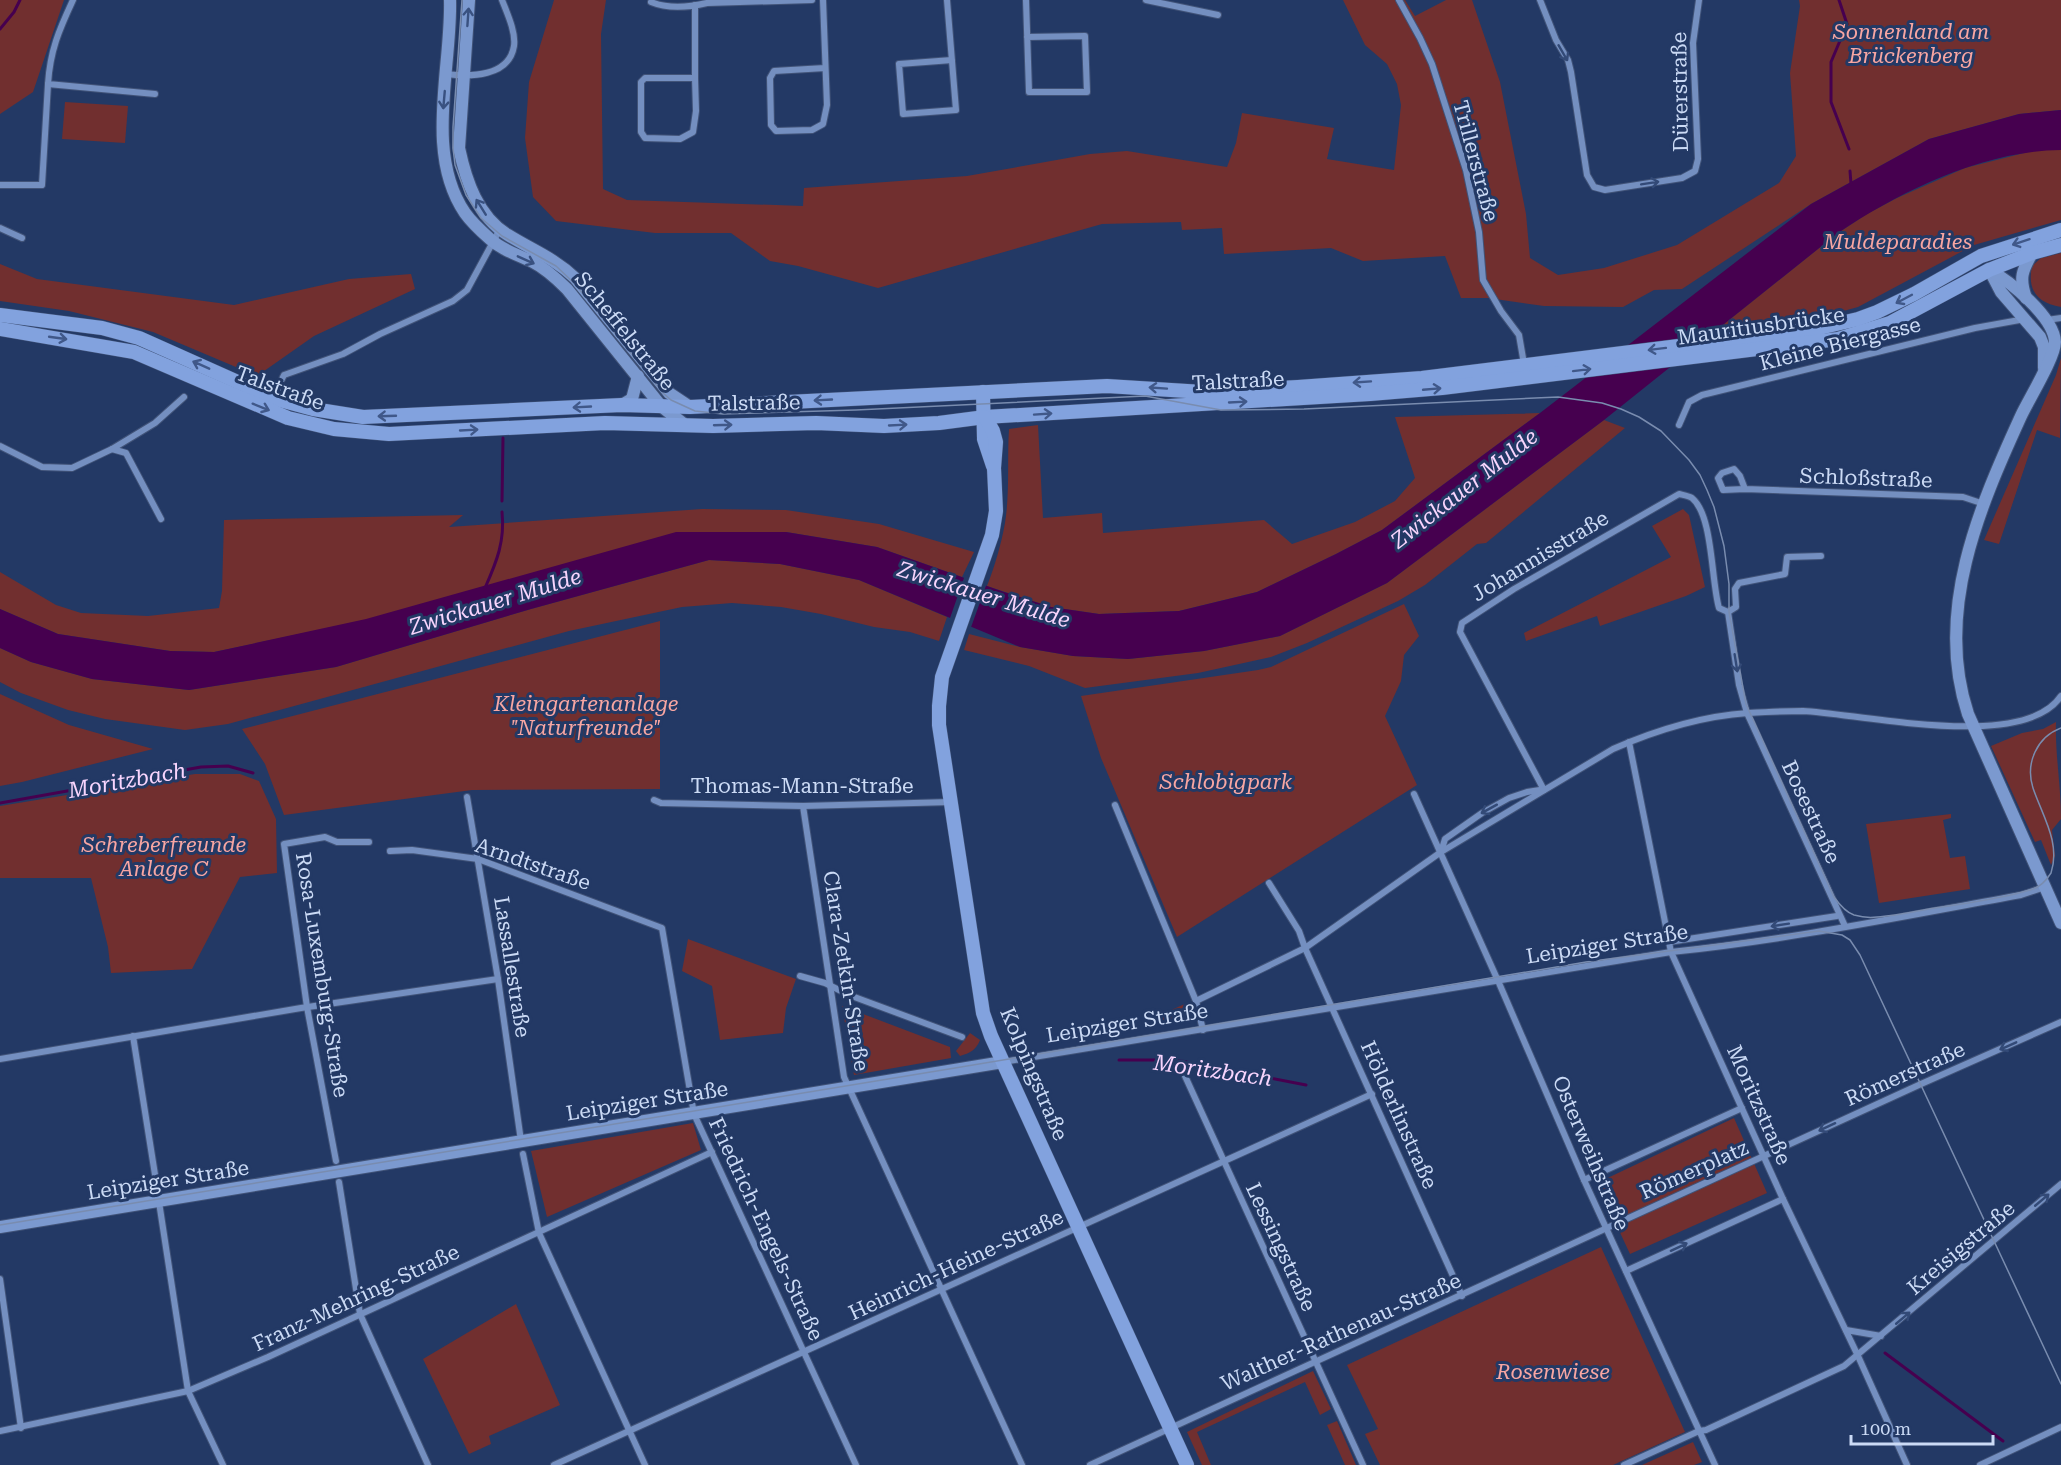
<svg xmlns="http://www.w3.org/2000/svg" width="2061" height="1465" viewBox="0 0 2061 1465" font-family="'Roboto Serif',serif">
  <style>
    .green { fill: #712f2f }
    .water { fill: #46004f }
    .pier { fill: #233965 }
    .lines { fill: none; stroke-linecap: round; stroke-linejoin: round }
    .stream { stroke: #46004f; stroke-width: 3 }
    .street-casing { stroke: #415378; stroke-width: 8 }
    .secondary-casing { stroke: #415378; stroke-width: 14 }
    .primary-casing { stroke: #415378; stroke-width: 15 }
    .street { stroke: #748fc0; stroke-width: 6 }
    .secondary { stroke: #7b99cf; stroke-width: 12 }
    .primary { stroke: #82a2de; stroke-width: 14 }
    .tram { stroke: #798caf; stroke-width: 1.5 }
    .oneway { stroke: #395180 }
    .oneway2 { stroke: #334a77 }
    .oneway3 { stroke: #405889 }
    .labels { text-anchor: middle; stroke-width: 6; stroke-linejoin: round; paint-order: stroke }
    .park-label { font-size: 21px; font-style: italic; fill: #f8a6a2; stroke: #233965 }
    .street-label { font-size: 21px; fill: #cbdaf5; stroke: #233965 }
    .water-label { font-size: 22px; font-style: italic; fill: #f8d5fd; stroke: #233965 }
  </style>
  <rect width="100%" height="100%" fill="#233965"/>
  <g class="green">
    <path d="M0,0H64L33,92L0,114Z"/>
    <path d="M554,0H606L601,34L603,189L627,200L803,206L804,188L967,176L1090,154L1127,151L1227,167L1236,143L1242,113L1334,128L1327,159L1394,170L1401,105L1397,84L1387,64L1365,45L1343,0H1405L1415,16L1446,0H1472L1500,82L1526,214L1530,258L1558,275L1604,268L1677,245L1779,183L1796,156L1790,73L1800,6L1799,0H2061V110L2019,114L1929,139L1811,204L1682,289L1654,290L1623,307L1544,306L1488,298H1461L1445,256L1363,261L1331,248L1224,254L1222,228L1182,230L1181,222L1102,224L878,288L798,266L770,261L731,233H655L556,221L533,197L525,138L529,82Z"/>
    <path d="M65,102L128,106L125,143L62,139Z"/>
    <path d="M2036,150H2061V220L1974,245L1858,307L1807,321L1714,332L1838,233L1867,214L1897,198L1965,168Z"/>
    <path d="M2061,253V307C2037,303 2027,290 2032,266L2041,258Z"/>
    <path d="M0,264L37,279L234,305L349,279L411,274L415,289L314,336L257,376L153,332L69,311L0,301Z"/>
    <path d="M2061,358L2060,438L2037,430L1999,544L1984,540L2056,375Z"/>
    <path d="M1540,413L1382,530L1336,554L1257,592L1179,611L1099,614L1051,607L987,586C995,565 1001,545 1005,523C1010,492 1007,460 1009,429L1038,425L1043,518L1102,513L1103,533L1264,520L1292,544L1355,522L1395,501L1415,478L1395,417Z"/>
    <path d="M1604,420L1625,428L1486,543L1477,544L1425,585L1398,601L1307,643L1271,657L1198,673L1085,688L1029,666L964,650L969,634L1020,647L1073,656L1128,659L1204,651L1280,636L1387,583Z"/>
    <path d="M702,509L786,510L879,524L974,552L962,577L877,547L786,532L214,652L170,651L58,634L0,609V572L56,605L81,613L148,616L219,608L222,591L224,520L463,515L449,527Z"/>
    <path d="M1683,509L1689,515L1705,587L1686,596L1600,626L1597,616L1526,641L1524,633L1671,557L1652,526Z"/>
    <path d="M709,560L780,564L859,580L947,617L939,641L910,632L874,627L821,614L781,607L732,603L682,607L569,631L228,724L185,730L105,719L68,710L21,693L0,682V648L31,662L92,679L189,690L336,667L531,609Z"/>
    <path d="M1404,604L1419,636L1404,655L1401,681L1385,716L1417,785L1177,937L1101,758L1081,696L1258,670L1271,667Z"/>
    <path d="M660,621V789L472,790L284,815L265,764L242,729Z"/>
    <path d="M0,694L69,725L153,749L22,782L0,786Z"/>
    <path d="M2056,722C2055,754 2061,786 2061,819L2052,830L2055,856L2051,865L2041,840L2035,842L1991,746L2022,733L2043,729Z"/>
    <path d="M195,774H240L259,781L276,819L277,873L240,877L192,969L111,973L108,947L91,878H0V806Z"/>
    <path d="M1951,814V818L1943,820L1950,858L1965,856L1970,889L1879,903L1866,824Z"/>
    <path d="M688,939L796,979L786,1008L783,1033L720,1040L712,986L682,971Z"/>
    <path d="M1187,1003L1192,1013L1187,1018L1153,1023L1151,1019Z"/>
    <path d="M842,1006L950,1047L951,1058L854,1075Z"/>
    <path d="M970,1033L980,1040C976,1050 970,1053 960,1056L956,1051Z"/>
    <path d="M1734,1118L1767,1193L1630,1254L1597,1183Z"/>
    <path d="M693,1123L701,1150L547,1217L531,1151Z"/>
    <path d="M1601,1247L1685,1432L1613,1465H1380L1365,1434L1378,1429L1347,1365Z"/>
    <path d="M516,1304L560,1405L489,1436L491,1444L469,1454L423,1359Z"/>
    <path d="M1313,1371L1331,1409L1320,1415L1305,1382L1197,1432L1211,1465H1202L1187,1432Z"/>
    <path d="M1337,1421L1356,1465H1345L1327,1425Z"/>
    <path d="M1693,1442L1702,1462L1694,1465H1642Z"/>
  </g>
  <path class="water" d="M2061,110V150C1983,151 1901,191 1838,233L1604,420L1387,583L1280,636L1204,651L1128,659L1073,656L1020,647L859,580L780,564L709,560L531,609L336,667L189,690L92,679L31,662L0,648V609L58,634L170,651L214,652L366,619L676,532H786L877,547L1004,592L1051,607L1099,614L1179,611L1257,592L1336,554L1382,530L1540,413L1811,204L1929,139L2019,114Z"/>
  <path class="pier" d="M965,575L987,583L970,630L949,621Z"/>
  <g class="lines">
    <g class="stream">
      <path d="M1839,0L1847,24L1831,62V102L1849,149"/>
      <path d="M0,29L14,12L20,0"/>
      <path d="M1850,171L1851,184"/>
      <path d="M502,501L503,438"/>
      <path d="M485,588C497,561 505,541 502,512"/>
      <path d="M0,803L201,767L228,766L253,773"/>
      <path d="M1119,1060H1176L1306,1085"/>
      <path d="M1885,1353L2003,1441"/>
    </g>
    <g class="street-casing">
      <g id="street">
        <path d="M73,0C59,30 50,51 48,84L155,94"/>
        <path d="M823,0L827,105L823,124L812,130L776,131L771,125L770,78L774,71L825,68"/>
        <path d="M947,0L956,110L903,114L899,64L952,60"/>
        <path d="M1026,0L1029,92H1087L1085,36L1027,37"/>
        <path d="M1146,0L1218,15"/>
        <path d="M1399,0L1420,38L1432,64L1466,170L1479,232L1483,280L1501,311L1519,335L1524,364"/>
        <path d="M1540,0L1556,40L1568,60L1571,72L1587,175L1594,187L1605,190L1682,178L1695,171L1698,159L1693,43L1699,0"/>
        <path d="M651,2C668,9 690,7 707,3L812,0"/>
        <path d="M695,5V78H645L641,82V132L645,138L680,139L693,132L696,111L695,78"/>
        <path d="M446,74C470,77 509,77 514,46C516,32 507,13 502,0"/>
        <path d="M0,185H42L48,84"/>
        <path d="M0,228L22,238"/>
        <path d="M2047,320L2061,318"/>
        <path d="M276,398L278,387L284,375L343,354L380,334L453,301L467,290L500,229"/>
        <path d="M1679,425L1689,402L1702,395L1975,328L2025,319"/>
        <path d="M0,446L42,467L72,468L112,449L126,453L161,519"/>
        <path d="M112,449L155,423L184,397"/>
        <path d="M1745,489L1740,476L1734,469L1722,473L1718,478L1723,490L1745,489L1963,497L1984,504"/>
        <path d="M1728,612L1739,685L1747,713L1845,926"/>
        <path d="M1728,612L1736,607L1735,589L1739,583L1785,574L1787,557L1821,556"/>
        <path d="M1629,742L1671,952L1783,1199L1858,1356L1907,1465"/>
        <path d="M1544,790L1460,632L1462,623L1514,589L1679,494C1683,495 1689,496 1692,498C1713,515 1711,580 1719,608L1728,612"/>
        <path d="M1414,794L1499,983L1584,1180L1715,1465"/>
        <path d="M467,797L498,979L521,1141"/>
        <path d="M654,800L661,803L803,806L951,802"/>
        <path d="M1115,805L1196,1001L1203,1030"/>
        <path d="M803,806L844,1077L1022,1465"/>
        <path d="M390,851L412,850L478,859L662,928L694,1114L856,1465"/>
        <path d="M1441,852L1445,839L1482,813L1509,798L1527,792L1540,790"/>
        <path d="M1269,883L1299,931L1305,948L1462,1296"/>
        <path d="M1669,942L1837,916"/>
        <path d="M800,976L825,983L849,995L962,1037"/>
        <path d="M1196,1001L1305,948L1441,852L1613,749C1654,731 1703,716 1748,713C1766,712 1785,711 1803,711C1862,714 2024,752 2061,696"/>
        <path d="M133,1036L156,1181"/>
        <path d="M0,1059L301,1008L498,979"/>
        <path d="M1003,1062L1671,952C1789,940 1905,916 2021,895L2045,887"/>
        <path d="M1185,1076L1363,1465"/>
        <path d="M523,1154L539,1233L645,1465"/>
        <path d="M336,1161L307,1007L284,844L325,837L337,842H369"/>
        <path d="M1584,1180L1742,1108"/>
        <path d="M339,1182L360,1314L428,1465"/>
        <path d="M159,1202L188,1391L223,1465"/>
        <path d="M1626,1271L1783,1199"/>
        <path d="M0,1279L21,1428"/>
        <path d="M1846,1330L1881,1336"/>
        <path d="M0,1431L188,1391L268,1357L712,1152"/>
        <path d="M554,1465L1372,1094"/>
        <path d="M1090,1465L1921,1084L2061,1022"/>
        <path d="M1624,1465L1699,1431L1706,1430L1844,1366L2061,1184"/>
        <path d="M1980,1465L2061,1427"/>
      </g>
    </g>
    <g class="secondary-casing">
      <g id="secondary">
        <path d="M450,0C452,67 424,153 465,213C472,223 481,231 490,239C502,250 516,254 531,261C545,268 556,278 567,289L661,406L685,425"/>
        <path d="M469,0L459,148C466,181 478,217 508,235C532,250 554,258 575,278L669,393L690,407"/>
        <path d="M1989,269L2001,292L2040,337L2044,347V368"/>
        <path d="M1989,270C2010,281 2054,317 2055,342C2055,357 2029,399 2021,416C1979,508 1934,612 1968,714L2061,923"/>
        <path d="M2026,298C2019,278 2022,271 2032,253"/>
        <path d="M622,405L632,399L638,376"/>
        <path d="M0,1227L1003,1062"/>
      </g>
    </g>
    <g class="primary-casing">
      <g id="primary">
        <path d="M0,315L102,328L139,338L276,399L313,409L363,417L622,405L690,407L1107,386L1203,392L1298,387L1422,378L1815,329L1858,319L1877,312L1914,294L1981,256L2061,230"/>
        <path d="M0,329L134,352L288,418L334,429L389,434L605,423L713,426L816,423L884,426L939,423L985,417L1370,394L1442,388L1838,339L1890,323L1989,270L2032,253L2061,245"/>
        <path d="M983,392L984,439L993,466"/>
        <path d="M985,417L993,431L996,442L994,468L996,511L992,535L942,677L939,706V725L983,1013L991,1036L1187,1465"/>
      </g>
    </g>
    <use href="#street" class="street"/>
    <use href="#secondary" class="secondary"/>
    <use href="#primary" class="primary"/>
    <g class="tram">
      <path d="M462,0L453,127V148L455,165L466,195L481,218L502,236L556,266L575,284L663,393L671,400L695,411L723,414L856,410L1145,396L1221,410L1304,409L1558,397L1602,403L1621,409L1639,417L1661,431L1689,460L1700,475L1707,490L1714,507L1724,546L1729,584V612L1746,704L1834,897C1839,904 1845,912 1854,915C1861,917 1870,918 1877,917C1896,916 1916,911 1935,908C1967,903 2000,899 2030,890C2039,888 2046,881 2051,873C2061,843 2042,815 2033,788C2025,763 2037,737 2061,728"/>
      <path d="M0,1225L955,1068L1586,962L1819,931L1842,935L1850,940L1860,955L2061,1384"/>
    </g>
  </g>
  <defs><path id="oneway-shaft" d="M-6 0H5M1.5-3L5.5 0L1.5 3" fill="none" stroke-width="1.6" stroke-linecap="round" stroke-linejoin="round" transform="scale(1.5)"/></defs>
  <g class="oneway">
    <use href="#oneway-shaft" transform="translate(468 17) rotate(-86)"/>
    <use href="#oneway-shaft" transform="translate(444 100) rotate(95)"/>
    <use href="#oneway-shaft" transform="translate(481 207) rotate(-122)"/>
    <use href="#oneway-shaft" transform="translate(526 260) rotate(24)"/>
  </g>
  <g class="oneway2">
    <use href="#oneway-shaft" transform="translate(1563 53) rotate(60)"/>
    <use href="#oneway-shaft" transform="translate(1650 183) rotate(-9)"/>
    <use href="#oneway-shaft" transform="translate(1736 663) rotate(81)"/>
    <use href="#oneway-shaft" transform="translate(1489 809) rotate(151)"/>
    <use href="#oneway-shaft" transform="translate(1780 925) rotate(171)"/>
    <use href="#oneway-shaft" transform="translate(2008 1046) rotate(156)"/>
    <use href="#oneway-shaft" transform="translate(1827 1127) rotate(155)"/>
    <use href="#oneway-shaft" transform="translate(2042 1200) rotate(-40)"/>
    <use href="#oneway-shaft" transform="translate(1679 1247) rotate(-25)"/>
    <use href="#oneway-shaft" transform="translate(1903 1318) rotate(-40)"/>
  </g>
  <g class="oneway3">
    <use href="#oneway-shaft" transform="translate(2021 242) rotate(162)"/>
    <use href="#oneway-shaft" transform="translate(1904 299) rotate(152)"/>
    <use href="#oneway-shaft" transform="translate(58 338) rotate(8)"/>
    <use href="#oneway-shaft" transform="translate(1657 349) rotate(173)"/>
    <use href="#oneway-shaft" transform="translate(201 365) rotate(-156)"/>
    <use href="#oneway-shaft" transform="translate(1582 370) rotate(-7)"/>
    <use href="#oneway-shaft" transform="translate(1362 382) rotate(176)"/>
    <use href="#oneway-shaft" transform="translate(1158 388) rotate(-176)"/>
    <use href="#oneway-shaft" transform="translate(1432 389) rotate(-5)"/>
    <use href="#oneway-shaft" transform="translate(823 400) rotate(177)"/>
    <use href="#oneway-shaft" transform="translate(1238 402) rotate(-3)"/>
    <use href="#oneway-shaft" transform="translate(261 407) rotate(22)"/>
    <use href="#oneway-shaft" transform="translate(582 407) rotate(177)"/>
    <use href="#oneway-shaft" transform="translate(1043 414) rotate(-4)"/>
    <use href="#oneway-shaft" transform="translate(387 416) rotate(178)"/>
    <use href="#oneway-shaft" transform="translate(723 425) rotate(-2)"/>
    <use href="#oneway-shaft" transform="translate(898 425) rotate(-3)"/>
    <use href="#oneway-shaft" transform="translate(469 430) rotate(-3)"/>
  </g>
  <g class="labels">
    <g class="park-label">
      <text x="1911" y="39">Sonnenland am<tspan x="1911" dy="24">Brückenberg</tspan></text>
      <text x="1898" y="249">Muldeparadies</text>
      <text x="586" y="711">Kleingartenanlage<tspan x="586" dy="24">"Naturfreunde"</tspan></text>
      <text x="1226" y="789">Schlobigpark</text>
      <text x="164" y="852">Schreberfreunde<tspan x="164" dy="24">Anlage C</tspan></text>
      <text x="1553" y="1379">Rosenwiese</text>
    </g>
    <g class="street-label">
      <text transform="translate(1680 92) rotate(-91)" y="7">Dürerstraße</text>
      <text transform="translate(1476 161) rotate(75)" y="7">Trillerstraße</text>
      <text transform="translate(1761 326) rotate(-8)" y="7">Mauritiusbrücke</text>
      <text transform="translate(625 331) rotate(51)" y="7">Scheffelstraße</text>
      <text transform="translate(1840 344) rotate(-14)" y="7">Kleine Biergasse</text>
      <text transform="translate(1238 381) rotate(-3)" y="7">Talstraße</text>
      <text transform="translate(280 388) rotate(20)" y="7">Talstraße</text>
      <text transform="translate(754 403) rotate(-1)" y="7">Talstraße</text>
      <text transform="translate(1866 478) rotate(2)" y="7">Schloßstraße</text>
      <text transform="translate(1540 556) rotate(-31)" y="7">Johannisstraße</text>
      <text x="802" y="793">Thomas-Mann-Straße</text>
      <text transform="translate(1811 812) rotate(65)" y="7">Bosestraße</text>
      <text transform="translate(533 864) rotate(19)" y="7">Arndtstraße</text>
      <text transform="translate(1607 944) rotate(-9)" y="7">Leipziger Straße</text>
      <text transform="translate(512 967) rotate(81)" y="7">Lassallestraße</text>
      <text transform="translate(846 971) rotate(81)" y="7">Clara-Zetkin-Straße</text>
      <text transform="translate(322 975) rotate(81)" y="7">Rosa-Luxemburg-Straße</text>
      <text transform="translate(1127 1023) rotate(-9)" y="7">Leipziger Straße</text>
      <text transform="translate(1034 1074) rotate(67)" y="7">Kolpingstraße</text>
      <text transform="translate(1905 1074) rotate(-24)" y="7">Römerstraße</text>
      <text transform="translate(647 1101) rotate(-9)" y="7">Leipziger Straße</text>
      <text transform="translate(1759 1105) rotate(66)" y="7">Moritzstraße</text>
      <text transform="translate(1399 1115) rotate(66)" y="7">Hölderlinstraße</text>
      <text transform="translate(1591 1153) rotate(67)" y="7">Osterweihstraße</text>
      <text transform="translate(1694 1170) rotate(-24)" y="7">Römerplatz</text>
      <text transform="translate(168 1180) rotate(-9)" y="7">Leipziger Straße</text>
      <text transform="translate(766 1229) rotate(65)" y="7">Friedrich-Engels-Straße</text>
      <text transform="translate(1281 1247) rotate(65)" y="7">Lessingstraße</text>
      <text transform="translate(1961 1248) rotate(-40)" y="7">Kreisigstraße</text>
      <text transform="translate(956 1265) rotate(-25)" y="7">Heinrich-Heine-Straße</text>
      <text transform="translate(356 1298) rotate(-25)" y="7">Franz-Mehring-Straße</text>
      <text transform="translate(1341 1332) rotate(-24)" y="7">Walther-Rathenau-Straße</text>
    </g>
    <g class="water-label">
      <text transform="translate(1464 488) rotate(-38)" y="8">Zwickauer Mulde</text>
      <text transform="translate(984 594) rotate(17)" y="8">Zwickauer Mulde</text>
      <text transform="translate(495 601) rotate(-17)" y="8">Zwickauer Mulde</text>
      <text transform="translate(127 780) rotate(-10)" y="8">Moritzbach</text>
      <text transform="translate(1213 1070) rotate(8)" y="8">Moritzbach</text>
    </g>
  </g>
  <path d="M1851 1435v9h142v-9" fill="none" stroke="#cbdaf5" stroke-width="3"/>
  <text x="1860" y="1435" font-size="18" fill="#cbdaf5" stroke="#233965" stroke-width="4.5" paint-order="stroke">100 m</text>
</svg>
